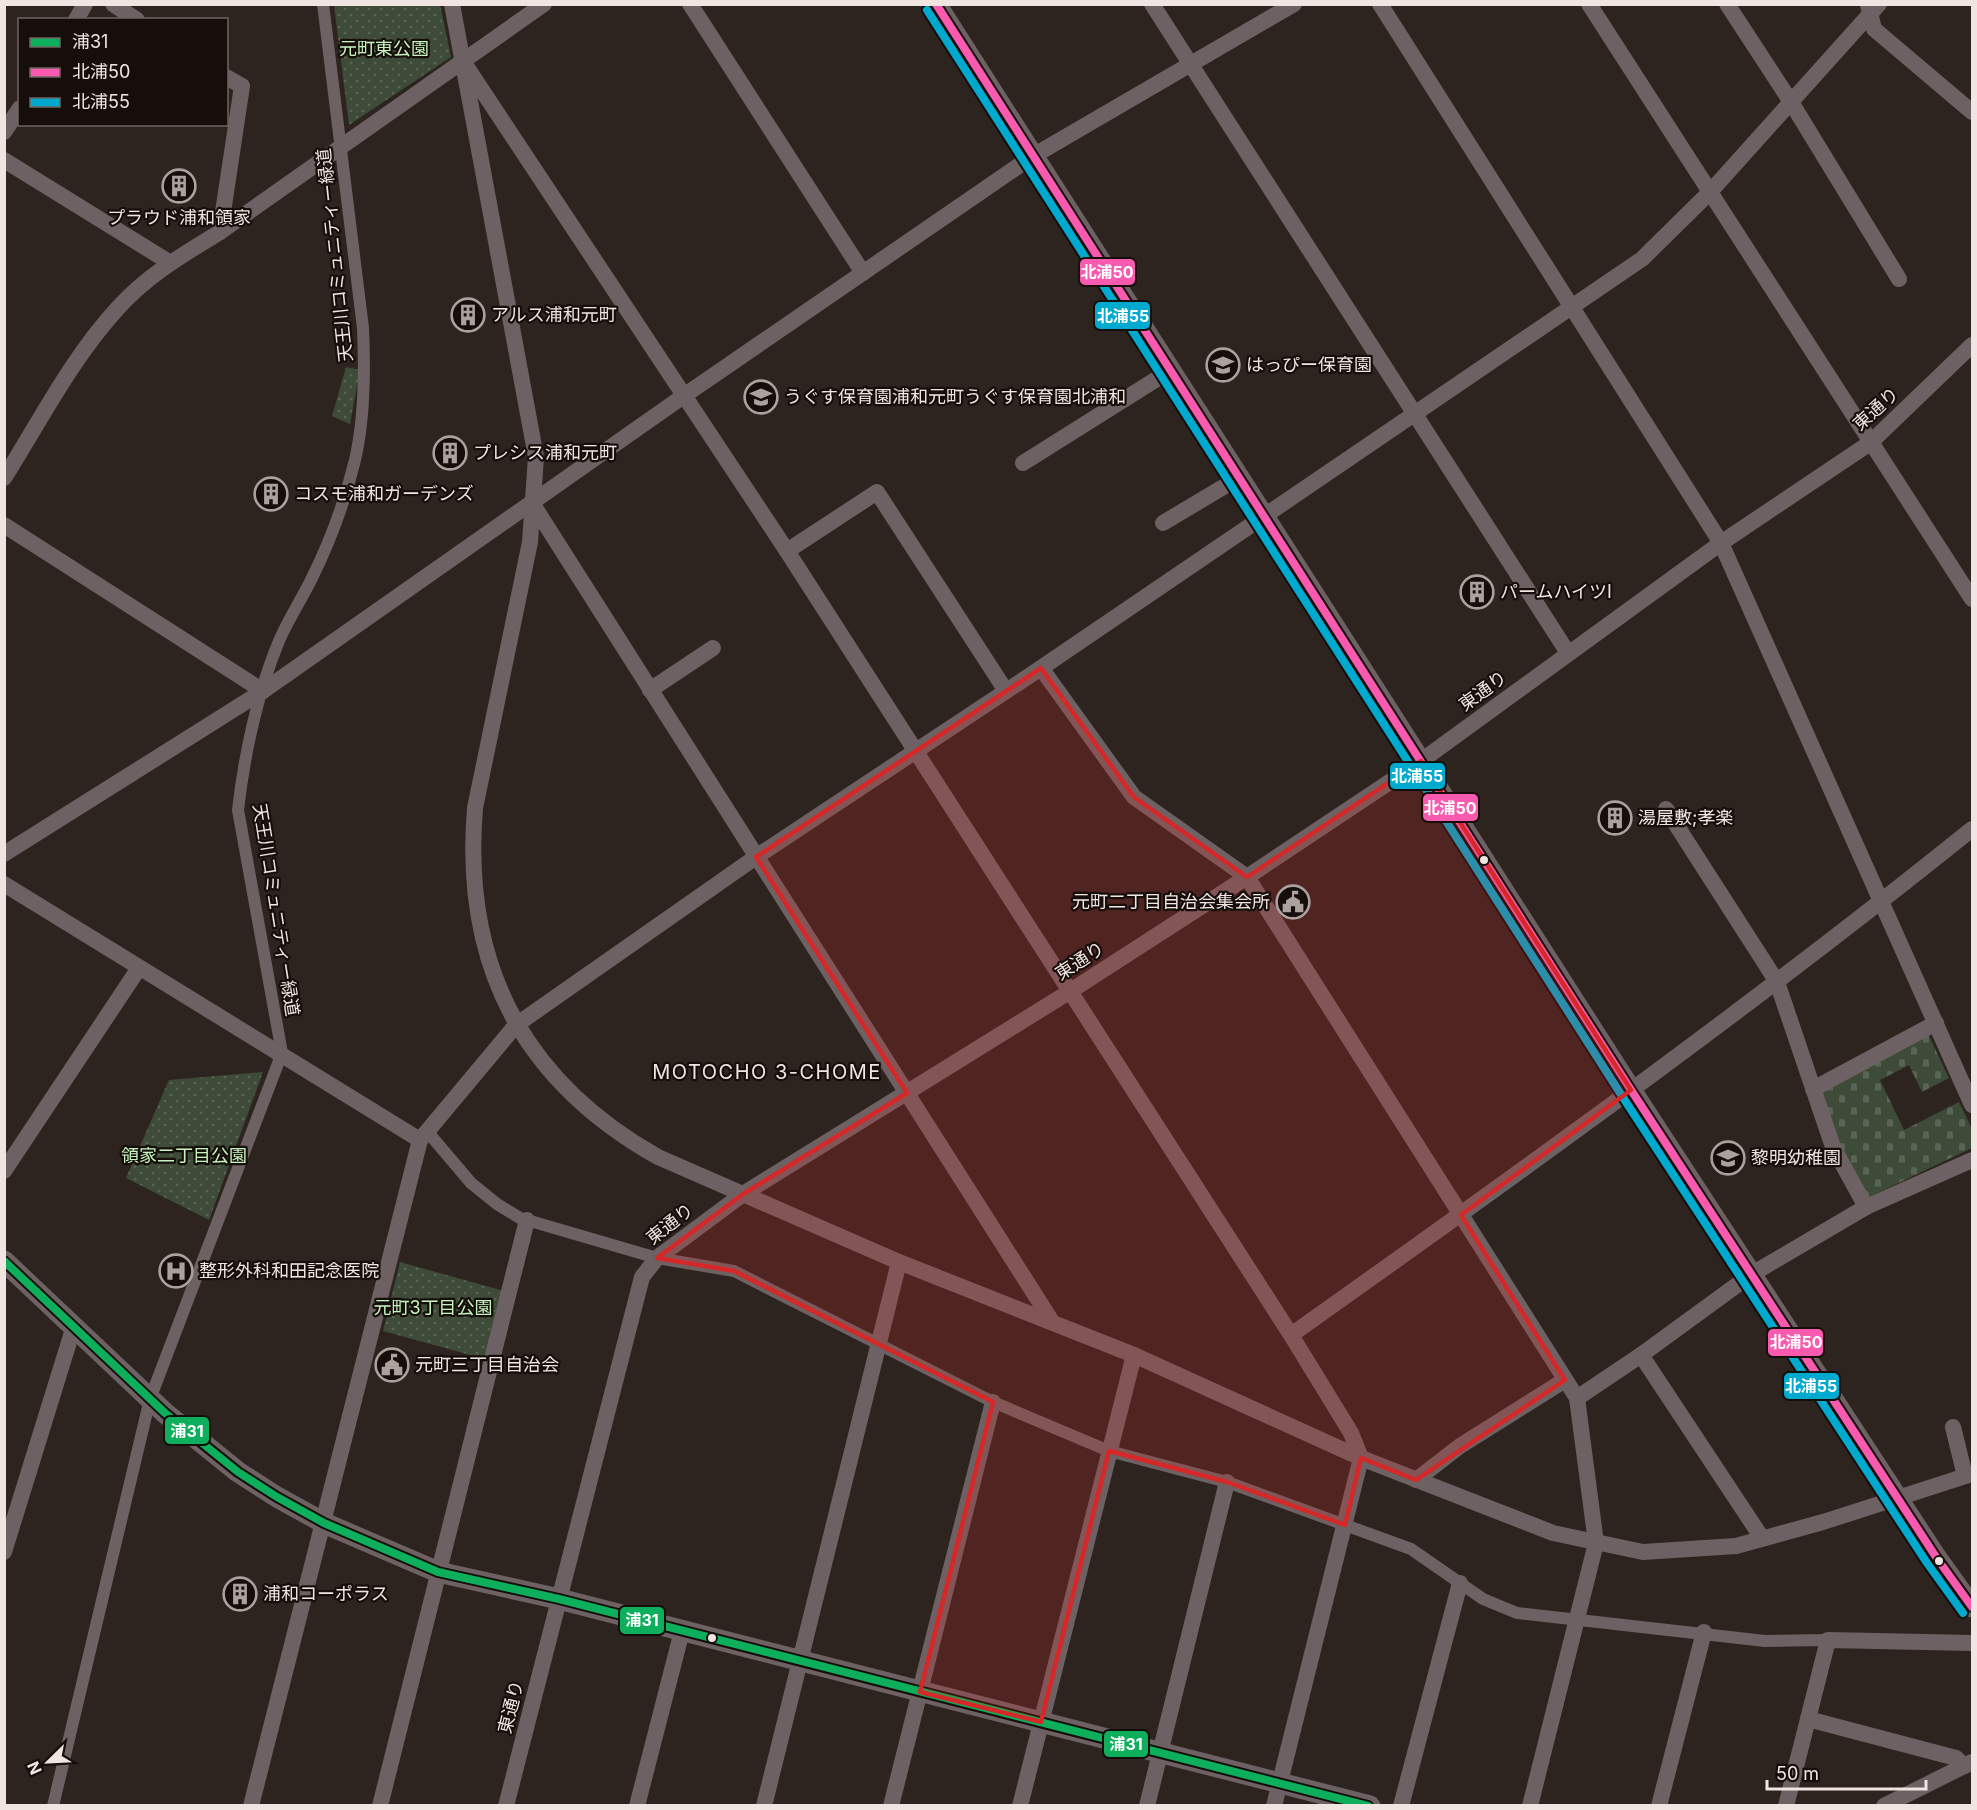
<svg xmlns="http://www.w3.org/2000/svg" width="1977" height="1810" viewBox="0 0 1977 1810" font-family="Inter,'Noto Sans JP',sans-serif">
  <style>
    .green { fill: url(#green-dots) }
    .cemetery { fill: url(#cemetery-stones) }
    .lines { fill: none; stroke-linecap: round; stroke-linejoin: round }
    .pedestrian { stroke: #6e6163; stroke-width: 12 }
    .minor { stroke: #6e6163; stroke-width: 16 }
    .tertiary { stroke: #6e6163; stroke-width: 21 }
    .bus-1-casing { stroke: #150e0b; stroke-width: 12 }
    .bus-2-casing { stroke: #150e0b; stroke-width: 12 }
    .bus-3-casing { stroke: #150e0b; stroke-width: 12 }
    .bus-1 { stroke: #0daf5c; stroke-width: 8 }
    .bus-2 { stroke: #f75aaf; stroke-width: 8 }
    .bus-3 { stroke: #00a9ce; stroke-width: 8 }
    .marked { fill: #d62828; fill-opacity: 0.2; stroke: #d62828; stroke-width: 4.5; stroke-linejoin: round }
    .bus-dot { fill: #f0e5e0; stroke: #150e0b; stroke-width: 2 }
    .labels { text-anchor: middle; stroke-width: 4.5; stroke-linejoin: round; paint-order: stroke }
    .park-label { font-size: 18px; fill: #c5f3bb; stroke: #150e0b }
    .poi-label { font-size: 18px; fill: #f0e5e0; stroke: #150e0b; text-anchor: start }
    .street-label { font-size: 18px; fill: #f0e5e0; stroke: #150e0b }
    .neighbourhood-label { font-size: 20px; letter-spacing: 1.5px; fill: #f0e5e0; stroke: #150e0b }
    .line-badge { stroke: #150e0b; stroke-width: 2 }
    .badge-label { font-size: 16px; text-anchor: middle; font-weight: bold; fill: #fff }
  </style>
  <defs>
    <pattern id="green-dots" width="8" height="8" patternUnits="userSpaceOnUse" patternTransform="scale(1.5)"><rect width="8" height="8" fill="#3d4b38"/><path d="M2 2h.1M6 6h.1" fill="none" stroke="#596554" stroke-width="1.8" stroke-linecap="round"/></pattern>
    <pattern id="cemetery-stones" width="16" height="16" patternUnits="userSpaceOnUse" patternTransform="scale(1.5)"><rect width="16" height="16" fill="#3d4b38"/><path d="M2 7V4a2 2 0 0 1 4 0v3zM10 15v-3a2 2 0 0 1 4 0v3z" fill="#596554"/></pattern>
  </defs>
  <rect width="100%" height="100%" fill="#2d2420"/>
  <g class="green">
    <path d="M334,5H440L451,57L349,125Z"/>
    <path d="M346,367L360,370L350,424L332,416Z"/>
    <path d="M263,1072L209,1220L126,1178L169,1080Z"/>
    <path d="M400,1262L504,1291L485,1359L383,1331Z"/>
  </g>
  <path class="cemetery" d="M1928,1034L1949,1078L1922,1092L1909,1065L1880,1080L1904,1130L1959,1102L1972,1129V1148L1867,1198L1838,1143L1822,1091Z"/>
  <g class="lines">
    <g class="pedestrian">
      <path d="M426,1130L471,1183L497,1204L520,1218L657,1258L734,1271L993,1402L1109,1451L1227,1482L1411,1549L1483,1599L1517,1613L1765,1641L1828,1640"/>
      <path d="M53,1806L150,1399L282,1053L238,810C244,756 258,691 279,641C288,620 301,600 311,580C330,542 345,501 355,460C365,417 365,371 363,328L323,4"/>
    </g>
    <g class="minor">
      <path d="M113,4L137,20"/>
      <path d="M452,4L536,457L530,542L475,808C462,963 521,1080 658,1157L899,1262L1134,1355L1361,1458L1553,1533L1643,1552L1736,1546L1823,1522L1972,1474"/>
      <path d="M690,4L863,273"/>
      <path d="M1152,4L1568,653"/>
      <path d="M1380,4L1721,543L1972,1105"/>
      <path d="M1589,4L1972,599"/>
      <path d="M1727,4L1791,102L1899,279"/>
      <path d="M1868,5L1874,29L1972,112"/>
      <path d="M76,20L85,4"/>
      <path d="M466,66L787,551L1291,1335L1351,1433L1361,1458L1274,1806"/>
      <path d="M4,132L20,108"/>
      <path d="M4,160L169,262"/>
      <path d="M220,232L242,86L226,77"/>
      <path d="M1023,463L1171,370"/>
      <path d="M4,478C40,421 72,358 117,309C146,276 184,254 220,232L544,4"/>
      <path d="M532,503L1051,1320"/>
      <path d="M1163,523L1240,477"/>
      <path d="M4,525L263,691"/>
      <path d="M787,551L877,492L1006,691"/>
      <path d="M1041,668L1134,797L1247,877L1577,1398L1596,1543L1530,1806"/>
      <path d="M650,690L713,648"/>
      <path d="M1666,809L1777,982L1833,1147L1866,1207"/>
      <path d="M4,854L263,691L685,395L1033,156L1294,4"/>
      <path d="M4,884L420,1140"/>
      <path d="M1813,1089L1936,1023"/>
      <path d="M4,1171L139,968"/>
      <path d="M1291,1335C1522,1171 1752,1006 1972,829"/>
      <path d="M1641,1355L1762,1538"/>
      <path d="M1577,1398L1641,1355L1752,1274L1866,1207L1972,1160"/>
      <path d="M1953,1427L1965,1476"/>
      <path d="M1416,1480L1460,1446L1565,1380"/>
      <path d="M4,1552L74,1326"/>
      <path d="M1808,1719L1956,1758L1964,1766"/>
      <path d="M251,1806L420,1140L516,1025L756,857L1041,668L1642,259L1710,192L1879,4"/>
      <path d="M380,1806L527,1220"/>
      <path d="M506,1806L642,1277L657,1258L743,1194L1069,992L1247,877L1421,761L1721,543L1870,443L1972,345"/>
      <path d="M637,1806L682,1631"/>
      <path d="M764,1806L899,1262"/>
      <path d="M891,1806L993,1402"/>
      <path d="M1020,1806L1134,1355"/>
      <path d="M1147,1806L1227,1482"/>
      <path d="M1401,1806L1460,1583"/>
      <path d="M1659,1806L1704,1632"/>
      <path d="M1786,1806L1828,1640L1972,1643"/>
      <path d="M1884,1806L1972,1762"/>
    </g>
    <g class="tertiary">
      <path d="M936,4L1631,1090L1936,1557L1972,1607"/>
      <path d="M4,1261L165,1413L238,1472L277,1497L324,1523L438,1572L559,1599L1370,1806"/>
    </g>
    <g class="bus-1-casing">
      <path id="bus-1" d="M4,1261L165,1413L238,1472L277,1497L324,1523L438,1572L559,1599L1368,1806"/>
    </g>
    <g class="bus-2-casing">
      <path id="bus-2" d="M936,4L1631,1090L1936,1557L1972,1607"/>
    </g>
    <g class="bus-3-casing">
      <path id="bus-3" d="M927,10L1622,1096L1927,1563L1963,1613"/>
    </g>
    <use href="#bus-1" class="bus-1"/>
    <use href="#bus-2" class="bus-2"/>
    <use href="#bus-3" class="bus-3"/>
  </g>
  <path class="marked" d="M1041,668L1134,797L1247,877L1421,761L1631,1090L1461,1215L1565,1380L1416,1480L1361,1458L1345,1525L1227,1482L1109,1451L1041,1722L920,1692L993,1402L734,1271L657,1258L743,1194L907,1093L756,857Z"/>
  <defs>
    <g id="building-ring" transform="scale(1.725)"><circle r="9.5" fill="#150e0b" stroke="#aca19d" stroke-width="1.5"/><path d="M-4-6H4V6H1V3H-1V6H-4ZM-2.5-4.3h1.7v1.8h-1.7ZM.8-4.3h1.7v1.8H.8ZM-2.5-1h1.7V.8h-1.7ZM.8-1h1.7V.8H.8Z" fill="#aca19d"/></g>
    <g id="school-ring" transform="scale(1.725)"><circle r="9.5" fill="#150e0b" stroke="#aca19d" stroke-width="1.5"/><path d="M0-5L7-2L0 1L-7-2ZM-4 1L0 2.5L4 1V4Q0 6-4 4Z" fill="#aca19d"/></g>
    <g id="civic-ring" transform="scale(1.725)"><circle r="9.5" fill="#150e0b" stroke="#aca19d" stroke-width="1.5"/><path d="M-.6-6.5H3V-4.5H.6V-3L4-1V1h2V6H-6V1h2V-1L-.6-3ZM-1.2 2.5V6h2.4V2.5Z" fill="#aca19d"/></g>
    <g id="hospital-ring" transform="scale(1.725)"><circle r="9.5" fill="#150e0b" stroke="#aca19d" stroke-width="1.5"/><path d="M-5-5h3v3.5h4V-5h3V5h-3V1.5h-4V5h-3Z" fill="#aca19d"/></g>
  </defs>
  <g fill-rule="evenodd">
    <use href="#building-ring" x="179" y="186"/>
    <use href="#building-ring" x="468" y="315"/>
    <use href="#school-ring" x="1223" y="365"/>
    <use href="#school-ring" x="761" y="397"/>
    <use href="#building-ring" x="450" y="453"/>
    <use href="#building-ring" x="271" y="494"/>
    <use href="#building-ring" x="1477" y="592"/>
    <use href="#building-ring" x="1615" y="818"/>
    <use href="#civic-ring" x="1293" y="902"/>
    <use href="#school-ring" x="1728" y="1158"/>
    <use href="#hospital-ring" x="176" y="1271"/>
    <use href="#civic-ring" x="392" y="1365"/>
    <use href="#building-ring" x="240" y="1594"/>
  </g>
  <g class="bus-dot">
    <circle cx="1484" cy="860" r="5"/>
    <circle cx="1939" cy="1561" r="5"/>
    <circle cx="712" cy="1638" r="5"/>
  </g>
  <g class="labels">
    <g class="park-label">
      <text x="384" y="55">元町東公園</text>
      <text x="184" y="1162">領家二丁目公園</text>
      <text x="433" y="1314">元町3丁目公園</text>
    </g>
    <g class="poi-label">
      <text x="179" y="224" text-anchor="middle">プラウド浦和領家</text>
      <text x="491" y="321">アルス浦和元町</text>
      <text x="1246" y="371">はっぴー保育園</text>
      <text x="784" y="403">うぐす保育園浦和元町うぐす保育園北浦和</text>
      <text x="473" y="459">プレシス浦和元町</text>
      <text x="294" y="500">コスモ浦和ガーデンズ</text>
      <text x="1500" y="598">パームハイツⅠ</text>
      <text x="1638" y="824">湯屋敷;孝楽</text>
      <text x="1270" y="908" text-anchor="end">元町二丁目自治会集会所</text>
      <text x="1751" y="1164">黎明幼稚園</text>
      <text x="199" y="1277">整形外科和田記念医院</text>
      <text x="415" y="1371">元町三丁目自治会</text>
      <text x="263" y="1600">浦和コーポラス</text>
    </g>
    <g class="street-label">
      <text transform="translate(335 255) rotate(-96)" y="6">天王川コミュニティー緑道</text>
      <text transform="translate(1876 409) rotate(-42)" y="6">東通り</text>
      <text transform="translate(1483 691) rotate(-36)" y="6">東通り</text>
      <text transform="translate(276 910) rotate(81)" y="6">天王川コミュニティー緑道</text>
      <text transform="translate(1080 961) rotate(-33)" y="6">東通り</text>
      <text transform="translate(670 1224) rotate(-38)" y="6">東通り</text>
      <text transform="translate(511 1707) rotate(-76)" y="6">東通り</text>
    </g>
    <g class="neighbourhood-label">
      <text x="767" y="1079">MOTOCHO 3-CHOME</text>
    </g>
  </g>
  <g class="line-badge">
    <rect x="1079" y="258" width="57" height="28" rx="6" fill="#f75aaf"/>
    <rect x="1094" y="301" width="57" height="29" rx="6" fill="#00a9ce"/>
    <rect x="1389" y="762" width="57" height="28" rx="6" fill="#00a9ce"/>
    <rect x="1422" y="793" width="57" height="29" rx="6" fill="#f75aaf"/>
    <rect x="1767" y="1328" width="57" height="29" rx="6" fill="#f75aaf"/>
    <rect x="1783" y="1372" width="57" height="28" rx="6" fill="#00a9ce"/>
    <rect x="164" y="1416" width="46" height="29" rx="6" fill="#0daf5c"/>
    <rect x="619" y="1606" width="46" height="29" rx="6" fill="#0daf5c"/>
    <rect x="1103" y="1730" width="46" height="28" rx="6" fill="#0daf5c"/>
  </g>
  <g class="badge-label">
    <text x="1107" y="278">北浦50</text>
    <text x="1123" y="322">北浦55</text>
    <text x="1417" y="782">北浦55</text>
    <text x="1450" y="814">北浦50</text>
    <text x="1796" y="1348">北浦50</text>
    <text x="1811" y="1392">北浦55</text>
    <text x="187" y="1437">浦31</text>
    <text x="642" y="1626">浦31</text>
    <text x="1126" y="1750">浦31</text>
  </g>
  <rect width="1977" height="1810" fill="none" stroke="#f0e5e0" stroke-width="12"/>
  <rect x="18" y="18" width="210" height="108" fill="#150e0b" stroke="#6d6460" stroke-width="1.5"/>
  <rect x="30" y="38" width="30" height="9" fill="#0daf5c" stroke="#6d6460" stroke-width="1.5"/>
  <text x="72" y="48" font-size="18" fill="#f0e5e0">浦31</text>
  <rect x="30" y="68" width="30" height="9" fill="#f75aaf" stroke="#6d6460" stroke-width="1.5"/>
  <text x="72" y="78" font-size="18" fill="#f0e5e0">北浦50</text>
  <rect x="30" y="98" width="30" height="9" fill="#00a9ce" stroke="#6d6460" stroke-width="1.5"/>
  <text x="72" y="108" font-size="18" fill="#f0e5e0">北浦55</text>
  <g transform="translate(48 1762) rotate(246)" stroke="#150e0b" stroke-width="4.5" paint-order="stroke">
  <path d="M0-4.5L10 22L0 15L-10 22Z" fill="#f0e5e0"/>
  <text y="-9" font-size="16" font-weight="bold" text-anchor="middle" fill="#f0e5e0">N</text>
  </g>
  <path d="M1767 1780v9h159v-9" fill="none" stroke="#f0e5e0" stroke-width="3"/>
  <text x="1776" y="1780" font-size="18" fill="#f0e5e0" stroke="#150e0b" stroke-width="4.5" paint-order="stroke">50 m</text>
</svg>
